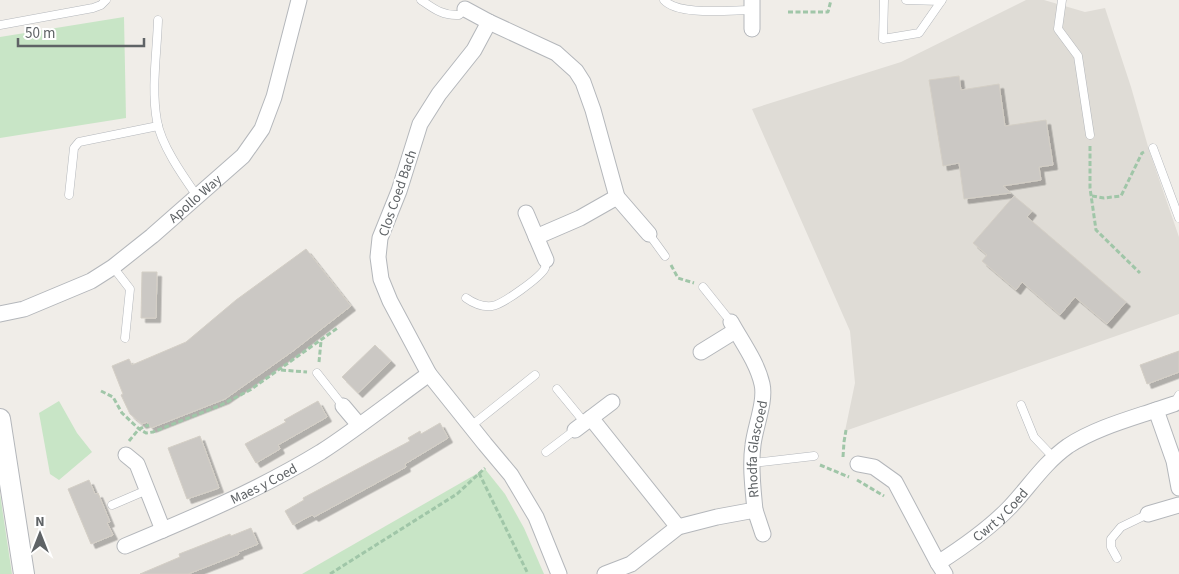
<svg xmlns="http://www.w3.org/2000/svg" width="1179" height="574" viewBox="0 0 1179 574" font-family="'Source Sans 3',sans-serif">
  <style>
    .education { fill: #dfdcd6 }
    .green { fill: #c8e5c6 }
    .building { fill: #cbc8c4; stroke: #d4cfc6; filter: url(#shadow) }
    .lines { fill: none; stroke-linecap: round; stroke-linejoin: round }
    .service-casing { stroke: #b4b7bb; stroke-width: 9 }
    .minor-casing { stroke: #b4b7bb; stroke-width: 17 }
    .tertiary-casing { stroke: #b4b7bb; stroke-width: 22 }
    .path { stroke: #a0c6a8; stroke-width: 3; stroke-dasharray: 5 2.5; stroke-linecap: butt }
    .service { stroke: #fff; stroke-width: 8 }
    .minor { stroke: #fff; stroke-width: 15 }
    .tertiary { stroke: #fff; stroke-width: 20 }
    .labels { text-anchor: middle; stroke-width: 4.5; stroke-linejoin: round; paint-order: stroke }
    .street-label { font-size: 14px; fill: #5f6366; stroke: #fff }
  </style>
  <defs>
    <filter id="shadow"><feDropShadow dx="4.5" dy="4.5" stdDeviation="0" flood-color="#0004"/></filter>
  </defs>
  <rect width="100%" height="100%" fill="#f0ede8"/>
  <path class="education" d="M1026,0H1044L1085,12L1105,8L1131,87L1149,150L1179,237V314L845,431L855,383L850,331L752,109L901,62Z"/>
  <g class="green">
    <path d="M124,17L126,118L0,138V37Z"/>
    <path d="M59,401L77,433L92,452L59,480L50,474L39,413Z"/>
    <path d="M485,469L505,494L524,528L544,574H302Z"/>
    <path d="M0,494L12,574H0Z"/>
  </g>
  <g class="building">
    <path d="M959,76L961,90L999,84L1005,126L1046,120L1053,165L1039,167L1041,180L1003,186L1011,193L964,199L959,163L943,166L929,80Z"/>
    <path d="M1014,196L1032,211L1027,217L1126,302L1107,324L1075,297L1060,315L1022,282L1016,290L982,261L987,255L973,243Z"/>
    <path d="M306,249L351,306L293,351L225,399L151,428L147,422L142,424L130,414L121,395L123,394L112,366L129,359L132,365L186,342L236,300Z"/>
    <path d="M142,272H157L156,318H141Z"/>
    <path d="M375,345L391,361L358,393L342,377Z"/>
    <path d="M1179,351V372L1147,384L1140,365Z"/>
    <path d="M318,401L327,417L278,445L280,449L256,463L245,444L286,422L284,420Z"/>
    <path d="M440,423L448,438L405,464L406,467L314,517L312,515L293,525L285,511L304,500L303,498L410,441L408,438L420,431L421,434Z"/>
    <path d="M200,436L219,488L187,499L168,448Z"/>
    <path d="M89,480L95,494L98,493L110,522L107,523L113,535L91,544L68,489Z"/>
    <path d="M251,528L258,544L238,552L239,554L188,574H140L180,557L179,554L192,549L230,534L231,536Z"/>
  </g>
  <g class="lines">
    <g class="service-casing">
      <g id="service">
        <path d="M421,0C434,9 443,16 459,15L465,9"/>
        <path d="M664,0C678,16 730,10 752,10"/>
        <path d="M884,0L883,39L919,33L942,0"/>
        <path d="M906,0L941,1"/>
        <path d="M1062,0L1058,29L1078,56L1090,135"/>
        <path d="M158,20C157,52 151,89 157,121C161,145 183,176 197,196"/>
        <path d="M0,25L93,8L101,5L106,0"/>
        <path d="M1153,148L1179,218"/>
        <path d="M69,195L74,148L79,142L158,126"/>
        <path d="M649,234L665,256"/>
        <path d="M113,267L130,289L125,338"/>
        <path d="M703,287L731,322"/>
        <path d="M466,298C473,303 483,307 492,306C502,305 541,277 545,268C545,267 546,261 546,260"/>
        <path d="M317,373L343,406"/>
        <path d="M557,389L585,423"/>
        <path d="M1174,404L1179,395"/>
        <path d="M1021,405L1034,437L1054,458"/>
        <path d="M471,426L535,375"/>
        <path d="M546,452L575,430"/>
        <path d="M753,463L814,456"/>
        <path d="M112,505L147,490"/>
        <path d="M1117,558L1111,547V539L1121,527L1148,514"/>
      </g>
    </g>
    <g class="minor-casing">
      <g id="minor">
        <path d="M465,9L489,22L556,53L576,71L583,82L593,110L617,197L649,234"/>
        <path d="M489,22L474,50L439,94L420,124L399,191L380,238L378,257L381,279L390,301L429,374L485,444L511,475L536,517L559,574"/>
        <path d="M752,29V0"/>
        <path d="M526,213L546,260"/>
        <path d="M536,237L580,218L617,197"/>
        <path id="s1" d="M0,314L24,309L91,281L113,267L152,236L243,156L262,129L274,97L299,0"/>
        <path d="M701,352L735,331"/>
        <path d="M343,406L359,425"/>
        <path d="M1156,410L1174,404"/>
        <path d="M591,418L678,527"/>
        <path d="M575,430L612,402"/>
        <path d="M126,455L137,464L163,530"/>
        <path d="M858,464L874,467L895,482L938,563L945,574"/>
        <path d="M755,510L763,534"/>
        <path d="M1148,514L1179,505"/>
        <path id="s2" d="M125,546C192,518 259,490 321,452C358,428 393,400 429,374"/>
        <path id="s3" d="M938,563C963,547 989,529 1010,507C1029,487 1044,463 1068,446C1094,429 1126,420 1156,410L1174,461L1179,488"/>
        <path id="s4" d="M605,574L631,564L678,527L717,517L755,510C753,489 750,466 753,445C755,427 766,401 762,384C757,362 742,342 731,322"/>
      </g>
    </g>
    <g class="tertiary-casing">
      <path id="tertiary" d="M0,419L24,574"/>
    </g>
    <g class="path">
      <path d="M788,12H828L831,0"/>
      <path d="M1090,146V188L1096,230L1140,273"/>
      <path d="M1092,196L1104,198L1121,196L1142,153L1144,152"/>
      <path d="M671,265L678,278L694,283"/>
      <path d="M319,362L321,341"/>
      <path d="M281,370L307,372"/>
      <path d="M101,391L113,397L122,413L139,429L146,433L153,432L221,405L250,390L339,327"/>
      <path d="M129,441L139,429L149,425"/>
      <path d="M843,457L844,442L846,430"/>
      <path d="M820,465L849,477"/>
      <path d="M479,473L528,574"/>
      <path d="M857,480L884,496"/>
      <path d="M330,574L457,494L485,468"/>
    </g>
    <use href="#service" class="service"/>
    <use href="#minor" class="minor"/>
    <use href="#tertiary" class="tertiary"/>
  </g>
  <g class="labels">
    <g class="street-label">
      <text transform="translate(397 193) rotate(-71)" y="5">Clos Coed Bach</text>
      <text dy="5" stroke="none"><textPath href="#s1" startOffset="230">Apollo Way</textPath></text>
      <text dy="5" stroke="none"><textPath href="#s4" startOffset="228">Rhodfa Glascoed</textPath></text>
      <text dy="5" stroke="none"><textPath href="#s2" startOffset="152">Maes y Coed</textPath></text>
      <text dy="5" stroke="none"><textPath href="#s3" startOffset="79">Cwrt y Coed</textPath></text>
    </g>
  </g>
  <g transform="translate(40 534)" stroke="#ffffff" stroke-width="4" paint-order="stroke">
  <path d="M0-4L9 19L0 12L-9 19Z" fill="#5f6366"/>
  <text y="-8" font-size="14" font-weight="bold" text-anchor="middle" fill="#5f6366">N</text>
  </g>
  <path d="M18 38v8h126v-8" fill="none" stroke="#5f6366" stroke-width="2.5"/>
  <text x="25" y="38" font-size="15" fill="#5f6366" stroke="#ffffff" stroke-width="4" paint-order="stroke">50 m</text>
</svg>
